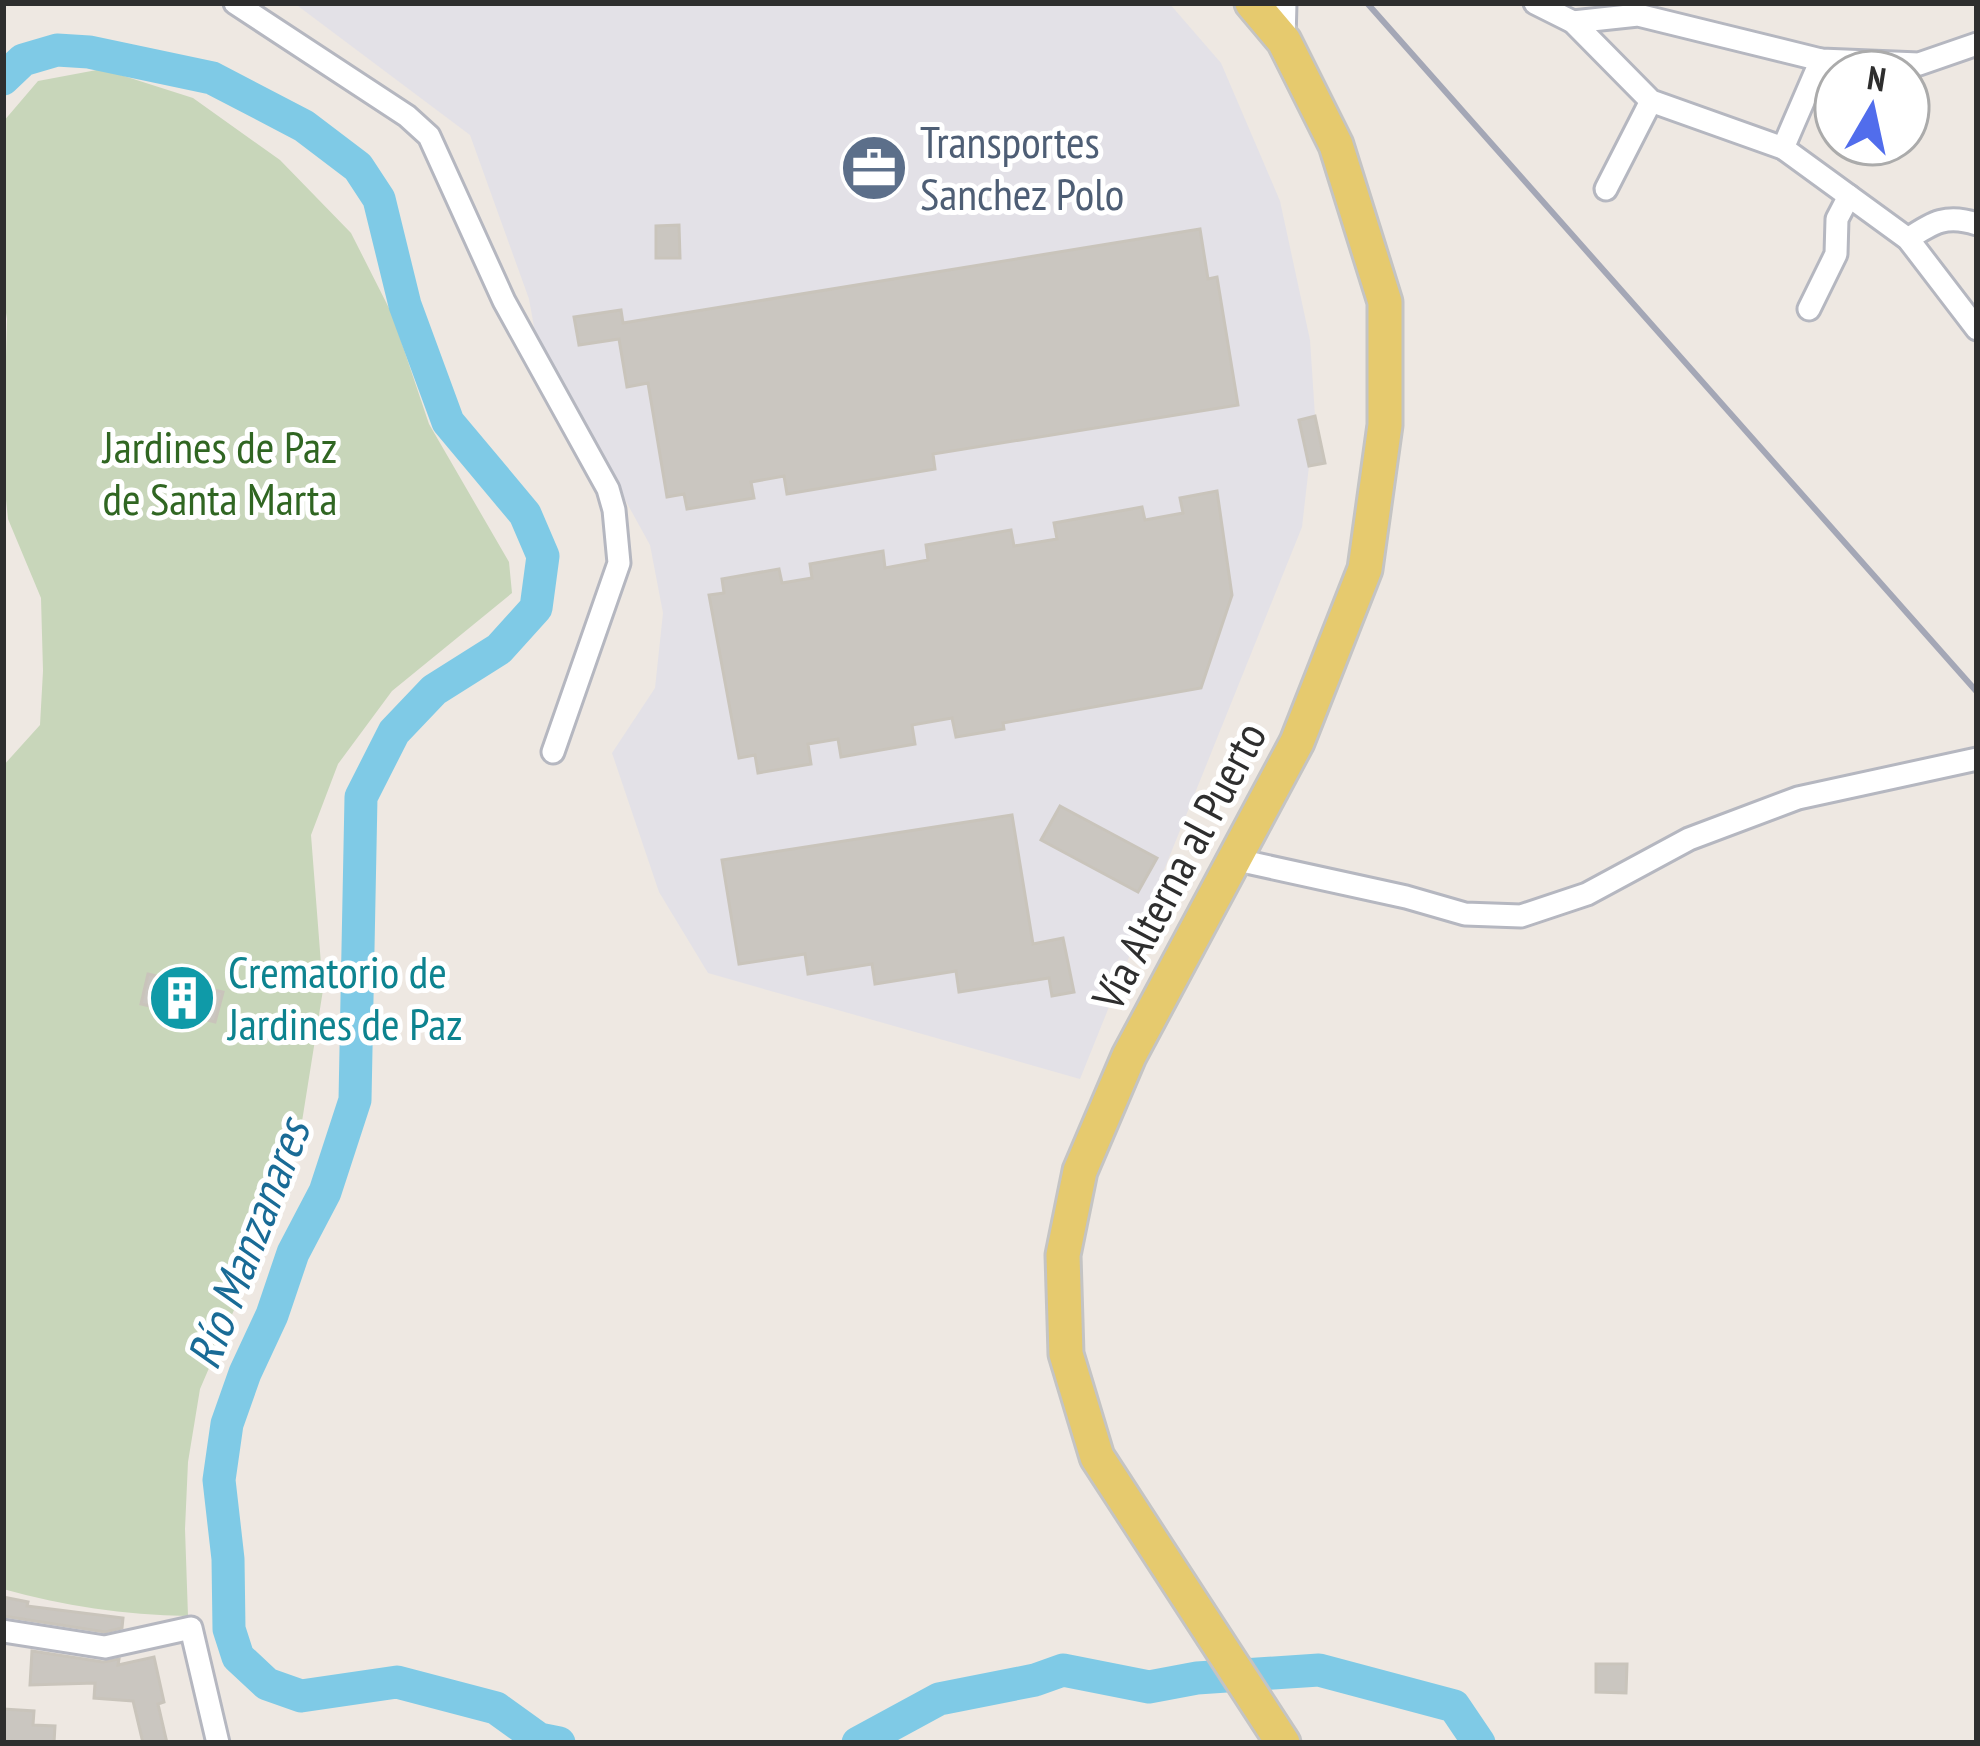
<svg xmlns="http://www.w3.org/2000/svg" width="1980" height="1746" viewBox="0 0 1980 1746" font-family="'PT Sans Narrow',sans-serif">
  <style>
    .industrial { fill: #e3e1e7 }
    .cemetery { fill: #c8d6ba }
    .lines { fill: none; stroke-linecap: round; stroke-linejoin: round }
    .river { stroke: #7fcae6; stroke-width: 33 }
    .building { fill: #cac6c0; stroke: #c9c4bb; stroke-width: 3 }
    .street-casing { stroke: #b5b7c0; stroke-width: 27 }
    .primary-casing { stroke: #c4c4c4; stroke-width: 39 }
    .street { stroke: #fff; stroke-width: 21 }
    .primary { stroke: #e6ca6e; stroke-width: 33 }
    .rail { stroke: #a4a7b6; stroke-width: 6 }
    .labels { text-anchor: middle; stroke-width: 10; stroke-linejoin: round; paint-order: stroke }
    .service-label { font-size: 45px; fill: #4e5e75; stroke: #fff; text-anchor: start }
    .park-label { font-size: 45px; fill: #306622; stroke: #fff }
    .street-label { font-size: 45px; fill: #2e2e2e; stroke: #fff }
    .culture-label { font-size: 45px; fill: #0d838f; stroke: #fff; text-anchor: start }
    .water-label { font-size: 48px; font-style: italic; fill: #196b96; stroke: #fff }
  </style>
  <rect width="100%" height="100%" fill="#eee8e2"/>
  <path class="industrial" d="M294,3H1169L1221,63L1280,201L1310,340L1315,416L1300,420L1309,466L1302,527L1080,1079L708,973L659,892L612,753L655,688L663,613L650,545L536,338L529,299L470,135Z"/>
  <path class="cemetery" d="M102,69L193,98L280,160L351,233L392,314L429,424L509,562L512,593L392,691L338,764L311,835L323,990L300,1134L243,1289L200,1389L188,1462L185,1529L188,1616C124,1615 64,1606 3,1589V766L40,725L43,671L41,598L8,519L3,470L7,319L3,294V122L38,81Z"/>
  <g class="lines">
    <g class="river">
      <path d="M3,79L23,60L57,50L89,52L212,78L304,126L358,167L379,199L405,305L448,422L525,514L543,556L536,608L499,649L434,690L394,732L361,797L355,1100L325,1192L293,1253L272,1315L245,1373L227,1424L219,1480L228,1559L229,1629L238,1657L267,1684L301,1696L397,1682L496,1708L539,1739L559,1743"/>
      <path d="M858,1743L939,1699L1035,1680L1063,1670L1149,1687L1197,1678L1319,1670L1454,1706L1479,1743"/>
    </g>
  </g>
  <g class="building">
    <path d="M679,225L680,258H656V226Z"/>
    <path d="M1200,229L1208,279L1217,277L1238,405L933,454L935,469L787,494L784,476L751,482L754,498L687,509L684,494L667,497L648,383L627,387L619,339L579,345L574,317L621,310L623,323Z"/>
    <path d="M1315,416L1325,463L1309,466L1299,420Z"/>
    <path d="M1217,491L1232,595L1201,688L1003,723L1004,729L956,737L952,718L912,725L915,744L841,757L838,739L808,744L811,764L758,773L755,755L739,758L709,595L724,593L722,579L779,569L782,583L812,578L810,564L883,551L885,568L928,560L926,545L1011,530L1014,546L1057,539L1054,523L1142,507L1145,520L1183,513L1180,498Z"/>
    <path d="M1060,806L1157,858L1138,892L1041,840Z"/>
    <path d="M1012,815L1033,944L1063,938L1074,992L1052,996L1049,978L959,992L956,971L875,984L872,964L808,974L805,954L739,964L722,860Z"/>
    <path d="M148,974L223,992L215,1022L141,1004Z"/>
    <path d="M3,1597L28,1602L27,1606L123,1618L122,1628L105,1632L3,1616Z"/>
    <path d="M32,1651L103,1662L119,1659L118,1665L154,1657L164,1702L158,1704L167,1743H143L133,1701L94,1698L95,1683L30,1685Z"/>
    <path d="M1596,1664H1627L1626,1693L1596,1692Z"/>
    <path d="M3,1709L34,1711L33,1725L55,1726L54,1743L3,1741Z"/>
  </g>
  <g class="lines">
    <g class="street-casing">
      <g id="street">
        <path d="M235,3L407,116L429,136L504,301L608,489L614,510L619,563L553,752"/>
        <path d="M1535,3L1573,22L1651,101L1783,148L1908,239L1977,329"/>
        <path d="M1573,22L1638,15L1821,60L1919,64L1977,44"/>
        <path d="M1284,40L1285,3"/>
        <path d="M1783,148L1821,60"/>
        <path d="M1606,189L1651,101"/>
        <path d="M1908,239C1933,222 1947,214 1977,224"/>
        <path d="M1809,309L1836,254L1837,219L1849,196"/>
        <path d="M1233,859L1406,897L1465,914L1521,916L1587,894L1689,839L1798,798L1977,759"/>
        <path d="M3,1631L105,1647L191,1628L218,1743"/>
      </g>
    </g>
    <g class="primary-casing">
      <path id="primary" d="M1252,3L1284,41L1336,145L1385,302V425L1365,569L1297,742L1129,1056L1080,1171L1063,1255L1066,1354L1097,1457L1283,1743"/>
    </g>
    <use href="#street" class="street"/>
    <use href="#primary" class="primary"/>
    <path class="rail" d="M1367,3L1977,692"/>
  </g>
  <defs>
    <g id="office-disc" transform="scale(3.45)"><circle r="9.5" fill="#5c6f8a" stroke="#fff"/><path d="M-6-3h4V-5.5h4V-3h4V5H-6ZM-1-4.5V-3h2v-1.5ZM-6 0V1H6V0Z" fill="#fff"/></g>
    <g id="building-disc" transform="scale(3.45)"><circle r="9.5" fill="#0f9aa8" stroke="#fff"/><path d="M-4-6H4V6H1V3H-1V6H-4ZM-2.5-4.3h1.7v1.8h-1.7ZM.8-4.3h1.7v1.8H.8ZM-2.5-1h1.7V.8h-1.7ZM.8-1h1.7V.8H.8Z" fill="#fff"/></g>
  </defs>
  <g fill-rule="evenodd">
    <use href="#office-disc" x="874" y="168"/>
    <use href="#building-disc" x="182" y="998"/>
  </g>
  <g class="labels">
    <g class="service-label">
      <text x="920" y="158">Transportes<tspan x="920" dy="52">Sanchez Polo</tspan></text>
    </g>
    <g class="park-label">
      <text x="220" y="463">Jardines de Paz<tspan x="220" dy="52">de Santa Marta</tspan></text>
    </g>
    <g class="street-label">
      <text transform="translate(1179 866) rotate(-62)" y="16">Vía Alterna al Puerto</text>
    </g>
    <g class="culture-label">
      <text x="228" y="988">Crematorio de<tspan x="228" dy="52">Jardines de Paz</tspan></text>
    </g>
    <g class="water-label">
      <text transform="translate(248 1244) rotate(-69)" y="17">Río Manzanares</text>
    </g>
  </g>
  <rect width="1980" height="1746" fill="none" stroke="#2e2e2e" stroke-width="12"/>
  <g transform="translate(1872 108) rotate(9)"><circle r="57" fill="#ffffff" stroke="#ababab" stroke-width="3"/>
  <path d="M0-9L21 45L0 30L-21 45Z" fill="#516dec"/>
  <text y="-18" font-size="33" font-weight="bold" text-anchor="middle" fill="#2e2e2e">N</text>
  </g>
</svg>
